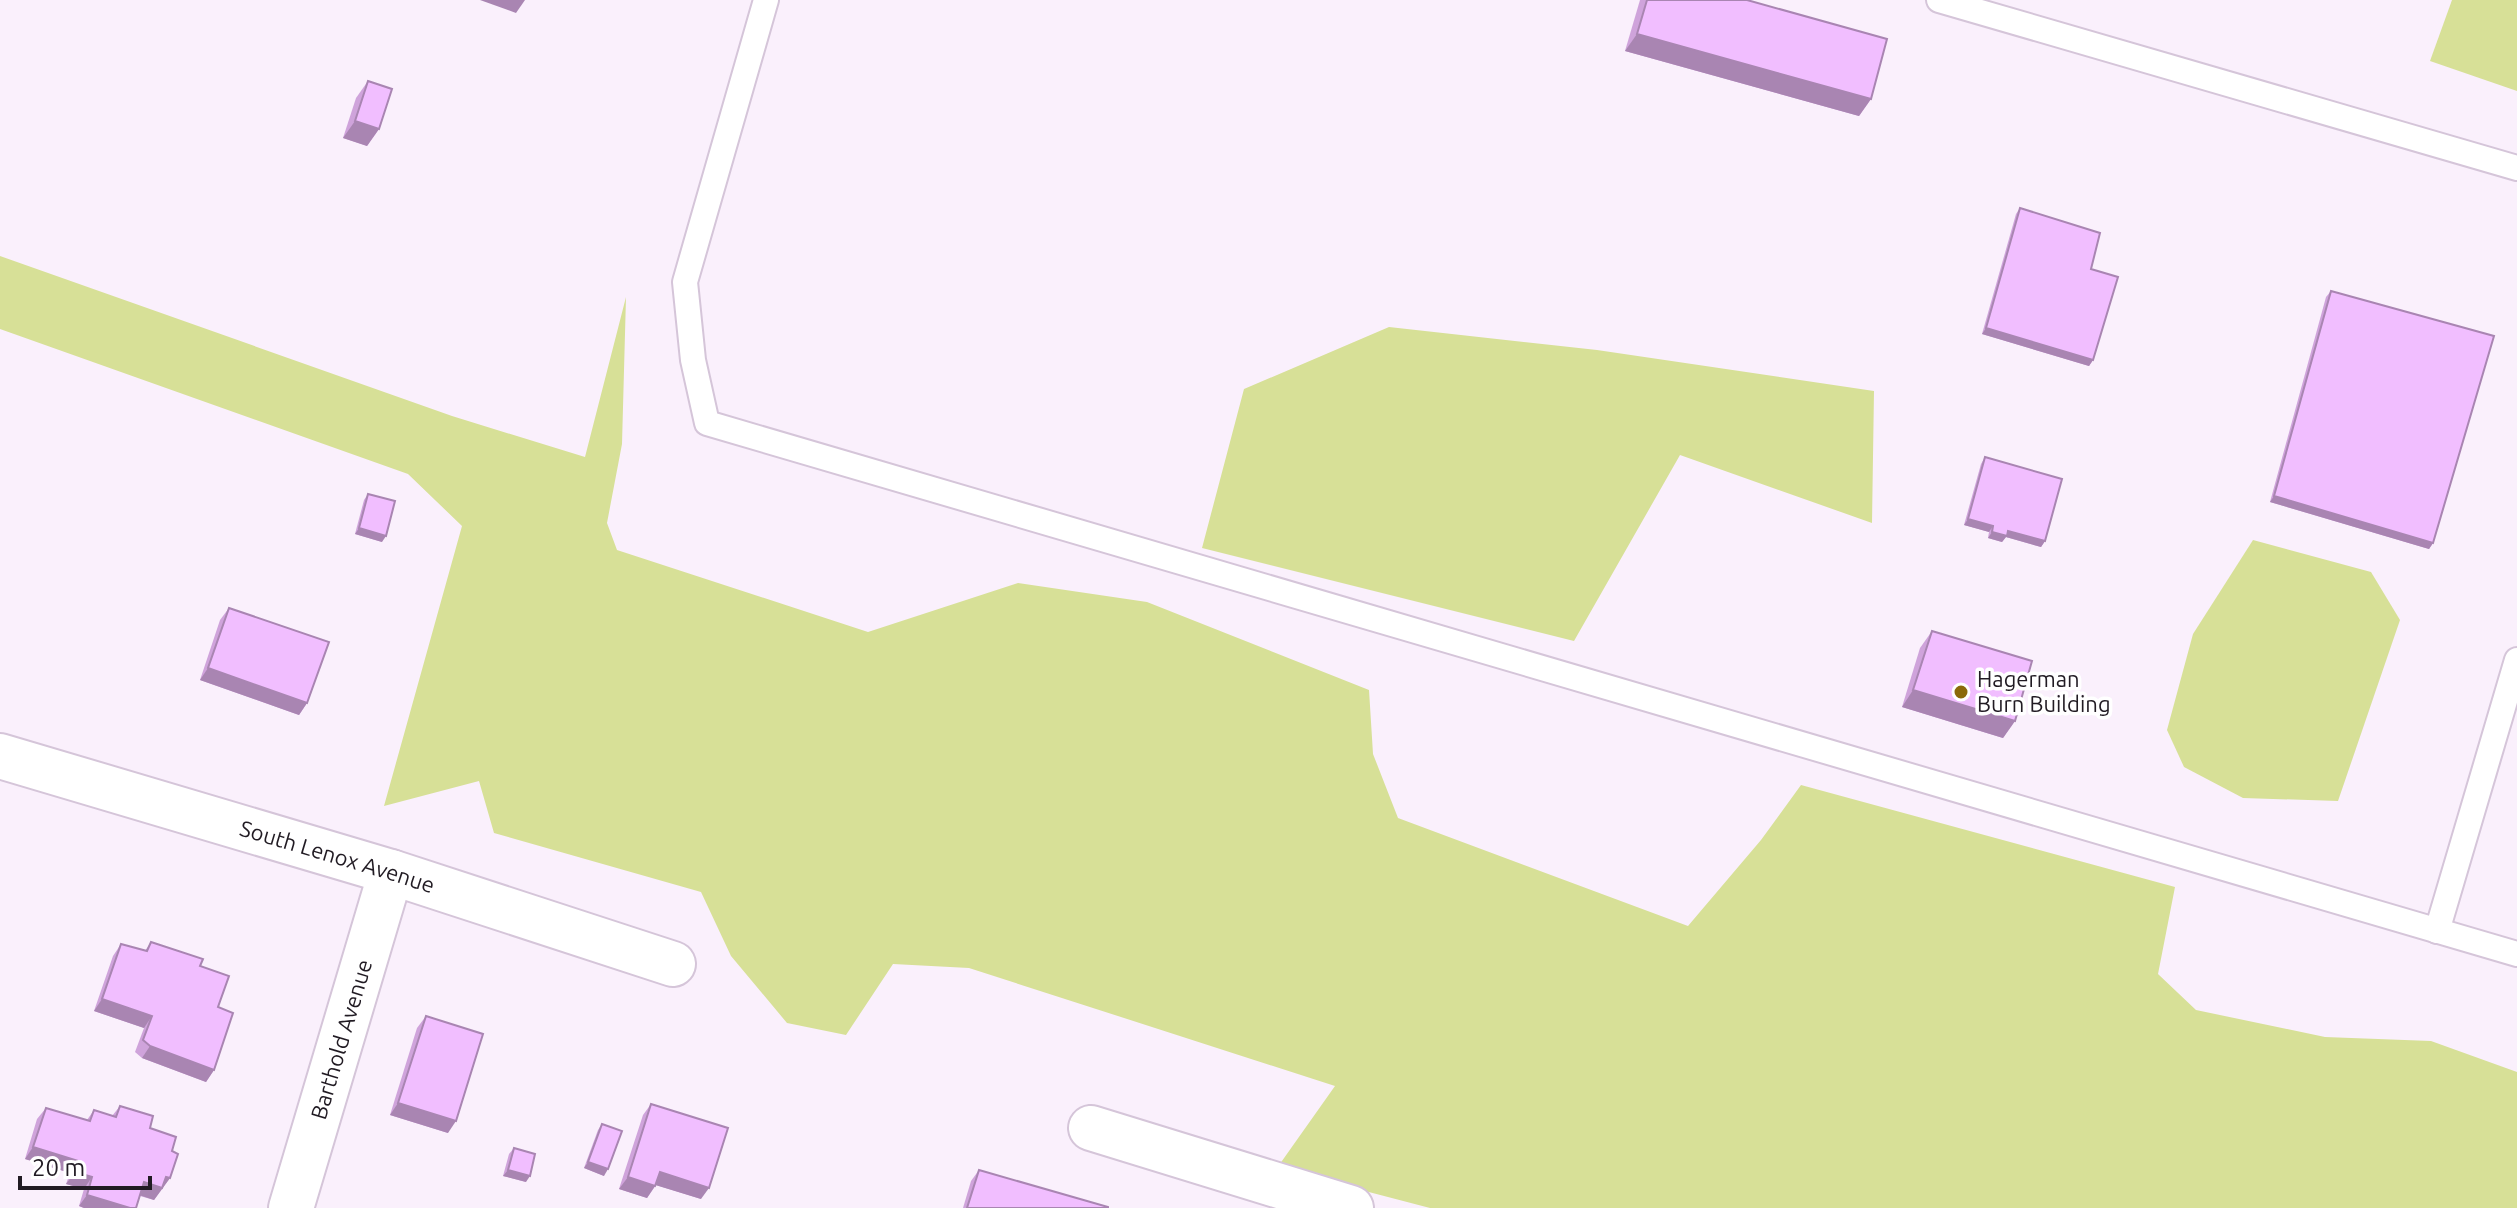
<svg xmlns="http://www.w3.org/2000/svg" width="2517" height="1208" viewBox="0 0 2517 1208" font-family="Ubuntu,sans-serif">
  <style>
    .green { fill: #d7e097 }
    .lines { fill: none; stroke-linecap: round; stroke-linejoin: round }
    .lane-casing { stroke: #d5c5d9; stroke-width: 28 }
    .street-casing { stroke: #d5c5d9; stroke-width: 48 }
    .lane { stroke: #fff; stroke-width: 24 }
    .street { stroke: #fff; stroke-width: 44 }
    .wall { fill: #cfa3db }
    .shaded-wall { fill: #a985b2 }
    .building { fill: #f1beff; stroke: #a985b2; stroke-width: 2 }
    .poi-dot { fill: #8b690a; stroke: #fff; stroke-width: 3 }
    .labels { text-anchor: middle; stroke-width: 7; stroke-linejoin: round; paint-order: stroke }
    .poi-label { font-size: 22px; fill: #211b23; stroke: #fff; text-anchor: start }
    .street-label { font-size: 22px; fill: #211b23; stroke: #fff }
  </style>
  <rect width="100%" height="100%" fill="#faf0fc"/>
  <g class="green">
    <path d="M2452,0H2517V91L2430,61Z"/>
    <path d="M0,256L452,416L585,457L626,297L622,444L607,523L617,550L868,632L1018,583L1147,602L1369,690L1373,754L1398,818L1688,926L1761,840L1801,785L2175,887L2158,974L2196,1010L2325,1037L2431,1041L2517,1072V1208H1430L1277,1168L1335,1086L969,968L893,964L846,1035L787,1023L731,956L701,892L494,833L479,781L384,806L462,526L408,474L0,329Z"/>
    <path d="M1389,327L1597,350L1874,391L1872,523L1680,455L1574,641L1202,548L1244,389Z"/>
    <path d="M2253,540L2371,572L2400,620L2338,801L2243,798L2184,767L2167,730L2193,634Z"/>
  </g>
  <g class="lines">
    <g class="lane-casing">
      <g id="lane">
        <path d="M766,0L685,282L693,360L707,423L2517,954"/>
        <path d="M1939,0L2517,168"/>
        <path d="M2437,931L2517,660"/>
      </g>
    </g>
    <g class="street-casing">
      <g id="street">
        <path id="s1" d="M0,756L391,872L673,964"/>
        <path d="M1091,1128L1351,1208"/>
        <path id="s2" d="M291,1208L391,872"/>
      </g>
    </g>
    <use href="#lane" class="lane"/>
    <use href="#street" class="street"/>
  </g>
  <g class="wall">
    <path d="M1640,0H1747L1871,99L1859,116L1625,51Z"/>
    <path d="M368,81L379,129L367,146L343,138L356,98Z"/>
    <path d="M2020,208L2091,269L2093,360L2089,366L1982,334L2016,214Z"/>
    <path d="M2331,291L2433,543L2429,549L2270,502L2326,297Z"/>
    <path d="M1985,457L2045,541L2041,547L2006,537L2002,542L1988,538L1989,532L1964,525L1981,464Z"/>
    <path d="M368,494L382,542L355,534L364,500Z"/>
    <path d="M229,608L307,703L299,715L200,680L220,620Z"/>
    <path d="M1932,631L2015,721L2003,738L1902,707L1920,648Z"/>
    <path d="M151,942L200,966L218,1007L214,1070L206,1082L142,1058L135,1052L144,1028L94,1011L113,956L121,944L145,951Z"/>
    <path d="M426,1016L448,1133L390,1115L417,1028Z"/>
    <path d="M651,1104L701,1199L656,1185L647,1198L619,1189L643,1115Z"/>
    <path d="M120,1106L150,1128L172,1151L170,1178L154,1200L140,1196L136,1208H84L79,1206L84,1189L66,1184L70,1173L25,1159L37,1119L46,1108L87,1120L94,1110L112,1116Z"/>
    <path d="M602,1124L604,1176L584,1168L598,1130Z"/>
    <path d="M514,1148L526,1182L503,1176L509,1154Z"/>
    <path d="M979,1170L1108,1208H963L971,1181Z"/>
  </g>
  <g class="shaded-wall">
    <path d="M480,0H525L516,13Z"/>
    <path d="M1637,34L1871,99L1859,116L1625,51Z"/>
    <path d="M355,121L379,129L367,146L343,138Z"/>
    <path d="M1986,328L2093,360L2089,366L1982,334Z"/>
    <path d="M2274,496L2433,543L2429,549L2270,502Z"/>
    <path d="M1968,519L1993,526L1989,532L1964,525Z"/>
    <path d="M359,528L386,536L382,542L355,534Z"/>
    <path d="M2008,531L2045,541L2041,547L2006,537L2002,542L1988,538L1992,532Z"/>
    <path d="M208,668L307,703L299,715L200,680Z"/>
    <path d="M1913,690L2015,721L2003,738L1902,707Z"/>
    <path d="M102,999L152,1016L144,1028L94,1011Z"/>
    <path d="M150,1046L214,1070L206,1082L142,1058Z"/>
    <path d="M398,1103L456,1121L448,1133L390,1115Z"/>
    <path d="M33,1147L78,1161L70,1173L25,1159Z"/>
    <path d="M588,1162L608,1169L604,1176L584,1168Z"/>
    <path d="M508,1170L530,1176L526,1182L503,1176Z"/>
    <path d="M75,1172L92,1177L84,1189L66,1184Z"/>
    <path d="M660,1172L709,1188L701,1199L652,1184Z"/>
    <path d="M166,1177L170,1178L154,1200L136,1194L144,1182Z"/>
    <path d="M628,1177L655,1186L647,1198L619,1189Z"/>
    <path d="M87,1195L130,1208H84L79,1206Z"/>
  </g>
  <g class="building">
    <path d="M1647,0H1747L1887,39L1871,99L1637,34Z"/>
    <path d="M368,81L392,89L379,129L355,121Z"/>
    <path d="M2020,208L2100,233L2091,269L2118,277L2093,360L1986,328Z"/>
    <path d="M2331,291L2494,336L2433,543L2274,496Z"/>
    <path d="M1985,457L2062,479L2045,541L2008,531L2007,536L1992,532L1993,526L1968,519Z"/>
    <path d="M368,494L395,501L386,536L359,528Z"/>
    <path d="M229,608L329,642L307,703L208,668Z"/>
    <path d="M1932,631L2032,661L2015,721L1913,690Z"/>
    <path d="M151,942L203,959L200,966L229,976L218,1007L233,1013L214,1070L150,1046L143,1040L152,1016L102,999L121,944L147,951Z"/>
    <path d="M426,1016L483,1034L456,1121L398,1103Z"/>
    <path d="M651,1104L728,1128L709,1188L660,1172L655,1186L628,1177Z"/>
    <path d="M120,1106L153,1116L150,1128L176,1137L172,1151L178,1154L170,1178L166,1177L162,1188L144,1182L136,1208H130L87,1195L92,1177L75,1172L78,1161L33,1147L46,1108L90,1121L94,1110L116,1117Z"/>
    <path d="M602,1124L622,1131L608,1169L588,1162Z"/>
    <path d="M514,1148L535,1154L530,1176L508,1170Z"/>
    <path d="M979,1170L1108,1207V1208H967Z"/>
  </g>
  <circle class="poi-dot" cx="1961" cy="692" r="8"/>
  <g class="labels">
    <g class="poi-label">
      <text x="1977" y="687">Hagerman<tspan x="1977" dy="25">Burn Building</tspan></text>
    </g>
    <g class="street-label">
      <text dy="8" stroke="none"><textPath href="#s1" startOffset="352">South Lenox Avenue</textPath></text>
      <text dy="8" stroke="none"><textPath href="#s2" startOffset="176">Barthold Avenue</textPath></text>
    </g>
  </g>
  <path d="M20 1176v12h130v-12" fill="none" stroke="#211b23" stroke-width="4"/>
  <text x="32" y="1176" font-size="24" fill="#211b23" stroke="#ffffff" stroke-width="6" paint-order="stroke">20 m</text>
</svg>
